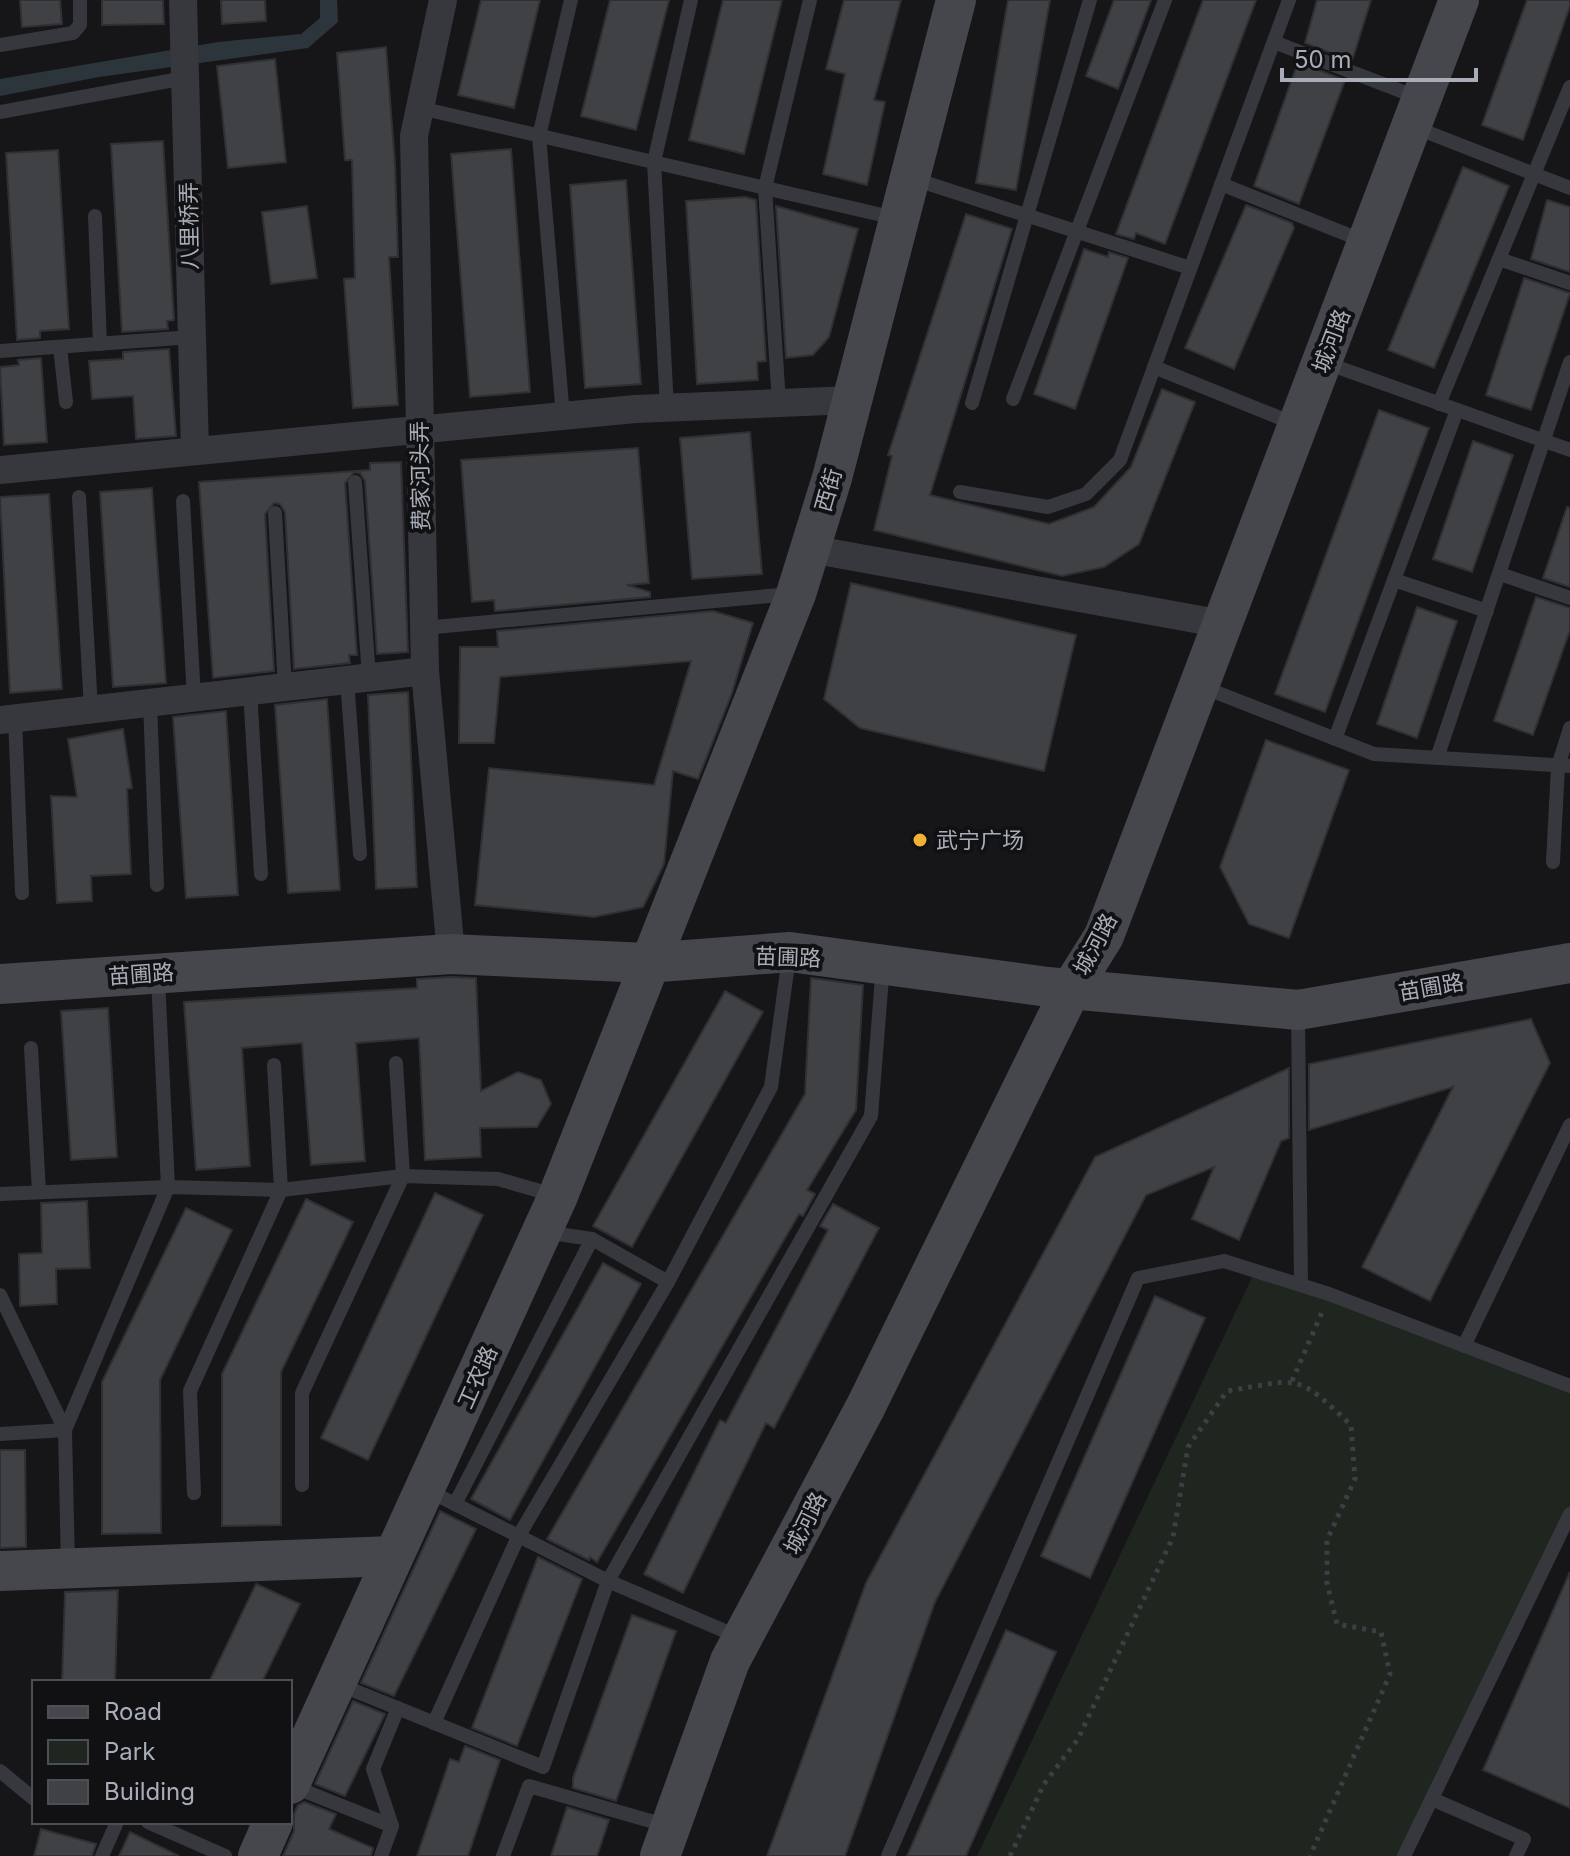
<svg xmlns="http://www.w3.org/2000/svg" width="1570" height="1856" viewBox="0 0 1570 1856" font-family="Inter,'Noto Sans SC',sans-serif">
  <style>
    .green { fill: #1e261f }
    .water { fill: #2c353c }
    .building { fill: #404145; stroke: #303034; stroke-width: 2 }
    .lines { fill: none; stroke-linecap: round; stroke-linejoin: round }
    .path { stroke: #3d3f44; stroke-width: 5; stroke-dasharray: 4 6; stroke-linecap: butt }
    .lane { stroke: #37383d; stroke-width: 14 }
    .street { stroke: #37383d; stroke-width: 28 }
    .secondary { stroke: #45474d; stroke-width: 40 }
    .poi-dot { fill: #f2b134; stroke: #111113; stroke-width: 3 }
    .labels { text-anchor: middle; stroke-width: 8; stroke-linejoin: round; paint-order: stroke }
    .street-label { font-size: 22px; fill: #a8adb8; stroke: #111113 }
    .poi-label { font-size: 22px; fill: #a8adb8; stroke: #111113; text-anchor: start }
  </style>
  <rect width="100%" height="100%" fill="#161618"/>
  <path class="green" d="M1255,1271L1570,1386V1514L1404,1856H977Z"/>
  <path class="water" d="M320,0H337L338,22L308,48L99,77L0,96V79L218,42L301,34L320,18Z"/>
  <g class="building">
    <path d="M20,0H60L62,24L22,27Z"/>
    <path d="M102,0H163L164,24L102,25Z"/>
    <path d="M221,0H265L266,21L222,24Z"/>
    <path d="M481,0H540L514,108L458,95Z"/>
    <path d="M610,0H669L636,130L581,116Z"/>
    <path d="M723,0H782L744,154L689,140Z"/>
    <path d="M844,0H901L874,100L885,102L867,185L823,174L845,74L826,69Z"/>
    <path d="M1008,0H1050L1016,190L976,183Z"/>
    <path d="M1114,0H1151L1118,89L1086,76Z"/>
    <path d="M1203,0H1256L1165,244L1136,233L1134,239L1116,234Z"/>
    <path d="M1317,0H1371L1352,61L1305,43Z"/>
    <path d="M1527,0H1570V6L1523,140L1482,125Z"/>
    <path d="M386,47L395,165L398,257H389L398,405L353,408L344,279L355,278L352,160H345L337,53Z"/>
    <path d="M275,59L286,162L228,168L217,66Z"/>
    <path d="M1298,62L1345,80L1299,204L1254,186Z"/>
    <path d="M163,141L174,320L167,321L168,329L122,332L111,144Z"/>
    <path d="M511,149L530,392L470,397L451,154Z"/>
    <path d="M58,150L69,329L40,331V338L17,340L6,153Z"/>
    <path d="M1463,167L1509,186L1434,368L1388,350Z"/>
    <path d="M626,180L641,384L585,388L570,185Z"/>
    <path d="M745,197L756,200L766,361L757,362L758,380L697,384L686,201Z"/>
    <path d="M1547,200L1570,207V272L1531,259Z"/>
    <path d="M1246,205L1292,223L1294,228L1234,369L1185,348Z"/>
    <path d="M307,206L317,278L271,284L262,212Z"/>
    <path d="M776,206L858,229L829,337L813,355L786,358Z"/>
    <path d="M966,214L1012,229L930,495L1049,524L1094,507L1131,467L1162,389L1195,402L1139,544L1104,567L1062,576L874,530L892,456L888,455Z"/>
    <path d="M1084,249L1108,257L1109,252L1128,258L1075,409L1034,394Z"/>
    <path d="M1524,278L1570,293L1531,410L1486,395Z"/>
    <path d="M169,349L176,436L136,439L133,396L92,399L89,361L123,359V352Z"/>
    <path d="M41,358L47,442L4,445L0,367L19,365L18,360Z"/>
    <path d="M1379,410L1429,428L1325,712L1275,694Z"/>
    <path d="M750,432L762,574L692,579L680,438Z"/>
    <path d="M1473,441L1513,455L1472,572L1433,559Z"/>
    <path d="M638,448L649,583L627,585L650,592V597L495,611L494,600L472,602L461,460Z"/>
    <path d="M401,462L408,652L377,654L365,481L360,473L354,472L345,483L357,655H349L350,663L294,669L285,512L280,504L274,503L265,514L274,671L213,678L199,482L370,470V463Z"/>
    <path d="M152,488L166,683L113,687L100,492Z"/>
    <path d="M49,494L62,689L10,693L0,497Z"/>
    <path d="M1567,507L1570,508V587L1543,578Z"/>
    <path d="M851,583L1076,635L1044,771L860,728L824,699Z"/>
    <path d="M1536,597L1570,608V630L1533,735L1494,721Z"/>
    <path d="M1417,607L1457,621L1417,738L1377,724Z"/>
    <path d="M713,611L753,623L732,693L698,779L673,771L664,864L643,907L594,917L475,905L489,768L654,785L691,661L500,677L494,743H459L460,647H498L497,631Z"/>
    <path d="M408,692L417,887L376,889L368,695Z"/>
    <path d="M327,699L340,890L288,893L275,705Z"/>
    <path d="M226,711L238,895L186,898L173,717Z"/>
    <path d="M123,729L132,788L127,789L131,874L91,876L92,901L57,903L51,796L77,797L68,739Z"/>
    <path d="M1266,740L1349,770L1289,938L1249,924L1220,867Z"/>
    <path d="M451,977L476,978L481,1091L518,1072L541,1080L551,1104L537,1127L480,1128L481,1157L425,1160L419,1038L356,1043L365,1161L311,1165L302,1043L242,1048L250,1166L196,1170L184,1002L417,988V979Z"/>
    <path d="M811,978L863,985L856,1110L807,1190L815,1194L803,1216L799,1214L597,1562L590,1557L589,1560L547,1539L805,1094Z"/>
    <path d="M725,991L763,1012L632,1247L593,1226Z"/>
    <path d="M108,1008L117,1157L71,1160L61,1011Z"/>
    <path d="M1531,1019L1550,1063L1430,1301L1362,1267L1453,1087L1309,1130V1064Z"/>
    <path d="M1289,1068V1138L1281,1141L1239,1240L1192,1219L1214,1167L1146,1195L935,1602L845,1856H767L866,1583L1095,1157Z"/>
    <path d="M435,1193L483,1215L368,1460L321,1438Z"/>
    <path d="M306,1199L353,1222L281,1372V1525L222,1526V1374Z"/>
    <path d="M87,1201L90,1268L56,1269L57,1304L20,1306L19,1254L42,1253L41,1203Z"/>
    <path d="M833,1204L879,1228L774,1428L766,1423L683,1593L644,1574L720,1420L726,1423L828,1230L820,1226Z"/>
    <path d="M186,1208L232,1230L160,1380L161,1533L102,1534V1382Z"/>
    <path d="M603,1263L641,1284L510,1520L471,1499Z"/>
    <path d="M1155,1296L1205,1318L1090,1578L1041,1556Z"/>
    <path d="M0,1450H25L26,1547L0,1548Z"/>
    <path d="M440,1511L476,1529L394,1696L361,1683Z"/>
    <path d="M538,1557L582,1579L517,1746L472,1728Z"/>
    <path d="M1570,1572V1808L1483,1770Z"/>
    <path d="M256,1584L300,1604L262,1682H209Z"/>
    <path d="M118,1590L115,1682H62L65,1592Z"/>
    <path d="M632,1615L676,1631L616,1801L573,1788V1778Z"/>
    <path d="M1006,1630L1056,1652L966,1856H907Z"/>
    <path d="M353,1701L385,1714L345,1796L315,1784Z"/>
    <path d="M465,1746L500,1760L468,1856H417L450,1759L459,1762Z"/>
    <path d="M304,1802L336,1814L329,1829L373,1848L371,1856H283L294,1831V1814L298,1805Z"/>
    <path d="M567,1807L609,1820L597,1856H551Z"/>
    <path d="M41,1829L96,1844L92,1856H34Z"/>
    <path d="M130,1832L179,1856H119Z"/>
  </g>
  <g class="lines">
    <g class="path">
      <path d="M1292,1381L1323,1310"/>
      <path d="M1010,1856L1044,1784L1078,1739L1173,1537L1188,1447L1227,1391C1301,1379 1295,1372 1351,1425L1355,1479L1327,1540V1583L1337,1624L1381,1632L1390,1674L1310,1856"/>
    </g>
    <g class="lane">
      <path d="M1274,42L1419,98"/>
      <path d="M0,45L73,33L80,25V0"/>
      <path d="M420,108L895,218"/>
      <path d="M0,112L185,78"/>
      <path d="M1414,127L1570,188"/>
      <path d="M914,179L1190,268"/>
      <path d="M1221,184L1366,242"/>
      <path d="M95,216L100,344"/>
      <path d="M1499,259L1570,283"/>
      <path d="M60,347L66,402"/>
      <path d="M0,351L192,337"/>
      <path d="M1323,362L1570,450"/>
      <path d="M1154,367L1295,424"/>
      <path d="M1013,399L1165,0"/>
      <path d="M779,403L765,188L810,0"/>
      <path d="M972,403L1090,0"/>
      <path d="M1439,404L1570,87"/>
      <path d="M667,408L654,162L691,0"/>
      <path d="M563,416L539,136L571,0"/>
      <path d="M355,482L369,677"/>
      <path d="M960,492L1048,507L1086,494L1120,460L1289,0"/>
      <path d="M79,497L91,709"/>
      <path d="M183,501L194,698"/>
      <path d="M275,513L285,687"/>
      <path d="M1500,574L1570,598"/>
      <path d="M1394,580L1487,611"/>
      <path d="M424,628L790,594"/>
      <path d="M347,680L360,854"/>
      <path d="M1200,686L1374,754L1570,766"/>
      <path d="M250,691L261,874"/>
      <path d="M150,703L157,885"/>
      <path d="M15,718L22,893"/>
      <path d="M1335,739L1457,410"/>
      <path d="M1437,758L1570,362"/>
      <path d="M1553,862L1558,766L1570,728"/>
      <path d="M1298,1014L1301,1285"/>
      <path d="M31,1048L39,1192"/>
      <path d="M0,1194L168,1187L281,1190L403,1176L498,1179L557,1196"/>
      <path d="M544,1232L592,1239L668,1282"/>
      <path d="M0,1295L65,1430L0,1434"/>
      <path d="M1464,1346L1570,1125"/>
      <path d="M302,1485V1393L403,1176L396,1063"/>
      <path d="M427,1490L608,1581L741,1638"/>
      <path d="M194,1493L190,1391L281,1190L274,1065"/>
      <path d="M455,1504L592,1239"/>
      <path d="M68,1568L65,1430L168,1187L158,978"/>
      <path d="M338,1684L543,1767L608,1581L871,1116L883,965"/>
      <path d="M434,1723L518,1537L668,1282L771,1087L789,957"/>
      <path d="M0,1771L34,1799"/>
      <path d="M292,1786L392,1826L381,1856"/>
      <path d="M1432,1799L1524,1839L1516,1856"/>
      <path d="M148,1822L225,1856"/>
      <path d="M392,1826L373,1769L398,1708"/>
      <path d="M102,1856L117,1822"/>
      <path d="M503,1856L529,1786L668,1826"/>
      <path d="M888,1856L1138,1278L1224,1261L1329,1294L1570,1386"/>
      <path d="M1404,1856L1570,1514"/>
    </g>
    <g class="street">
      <path d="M183,0L195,451"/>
      <path d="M443,0L414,136L425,671L451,954"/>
      <path d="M0,470L635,409L852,400"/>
      <path d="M810,549L1223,624"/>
      <path d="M0,720L425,671"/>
    </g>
    <g class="secondary">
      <path d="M0,984L451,954L647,963L790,952L1048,987L1298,1010L1570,963"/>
      <path d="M0,1571L393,1556"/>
      <path d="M290,1784L558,1196L796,594L832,478L956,0"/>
      <path d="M258,1856L273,1822"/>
      <path d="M660,1856L730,1661L866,1406L1071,989L1104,936L1459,0"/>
    </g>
  </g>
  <circle class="poi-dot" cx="920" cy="840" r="8"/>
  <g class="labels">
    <g class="street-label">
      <text transform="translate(189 226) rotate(-91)" y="8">八里桥弄</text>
      <text transform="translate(1331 341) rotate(-69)" y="8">城河路</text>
      <text transform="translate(420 476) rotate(-91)" y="8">费家河头弄</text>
      <text transform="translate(828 490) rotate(-74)" y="8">西街</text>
      <text transform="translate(1095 944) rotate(-62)" y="8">城河路</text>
      <text transform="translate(788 957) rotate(2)" y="8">苗圃路</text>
      <text transform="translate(141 974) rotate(-4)" y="8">苗圃路</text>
      <text transform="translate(1431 987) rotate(-10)" y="8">苗圃路</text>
      <text transform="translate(477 1377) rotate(-66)" y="8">工农路</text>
      <text transform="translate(805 1523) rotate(-63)" y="8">城河路</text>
    </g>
    <g class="poi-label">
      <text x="936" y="848">武宁广场</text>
    </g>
  </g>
  <rect x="32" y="1680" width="260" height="144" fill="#111113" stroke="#4d4f55" stroke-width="2"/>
  <rect x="48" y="1706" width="40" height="12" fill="#45474d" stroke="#4d4f55" stroke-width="2"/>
  <text x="104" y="1720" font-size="24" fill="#a8adb8">Road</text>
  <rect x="48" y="1740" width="40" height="24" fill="#1e261f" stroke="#4d4f55" stroke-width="2"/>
  <text x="104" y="1760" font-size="24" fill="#a8adb8">Park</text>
  <rect x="48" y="1780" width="40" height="24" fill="#404145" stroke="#4d4f55" stroke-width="2"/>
  <text x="104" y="1800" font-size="24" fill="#a8adb8">Building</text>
  <path d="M1282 68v12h194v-12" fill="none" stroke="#a8adb8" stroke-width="4"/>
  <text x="1294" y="68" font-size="24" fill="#a8adb8" stroke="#111113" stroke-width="6" paint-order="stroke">50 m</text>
</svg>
